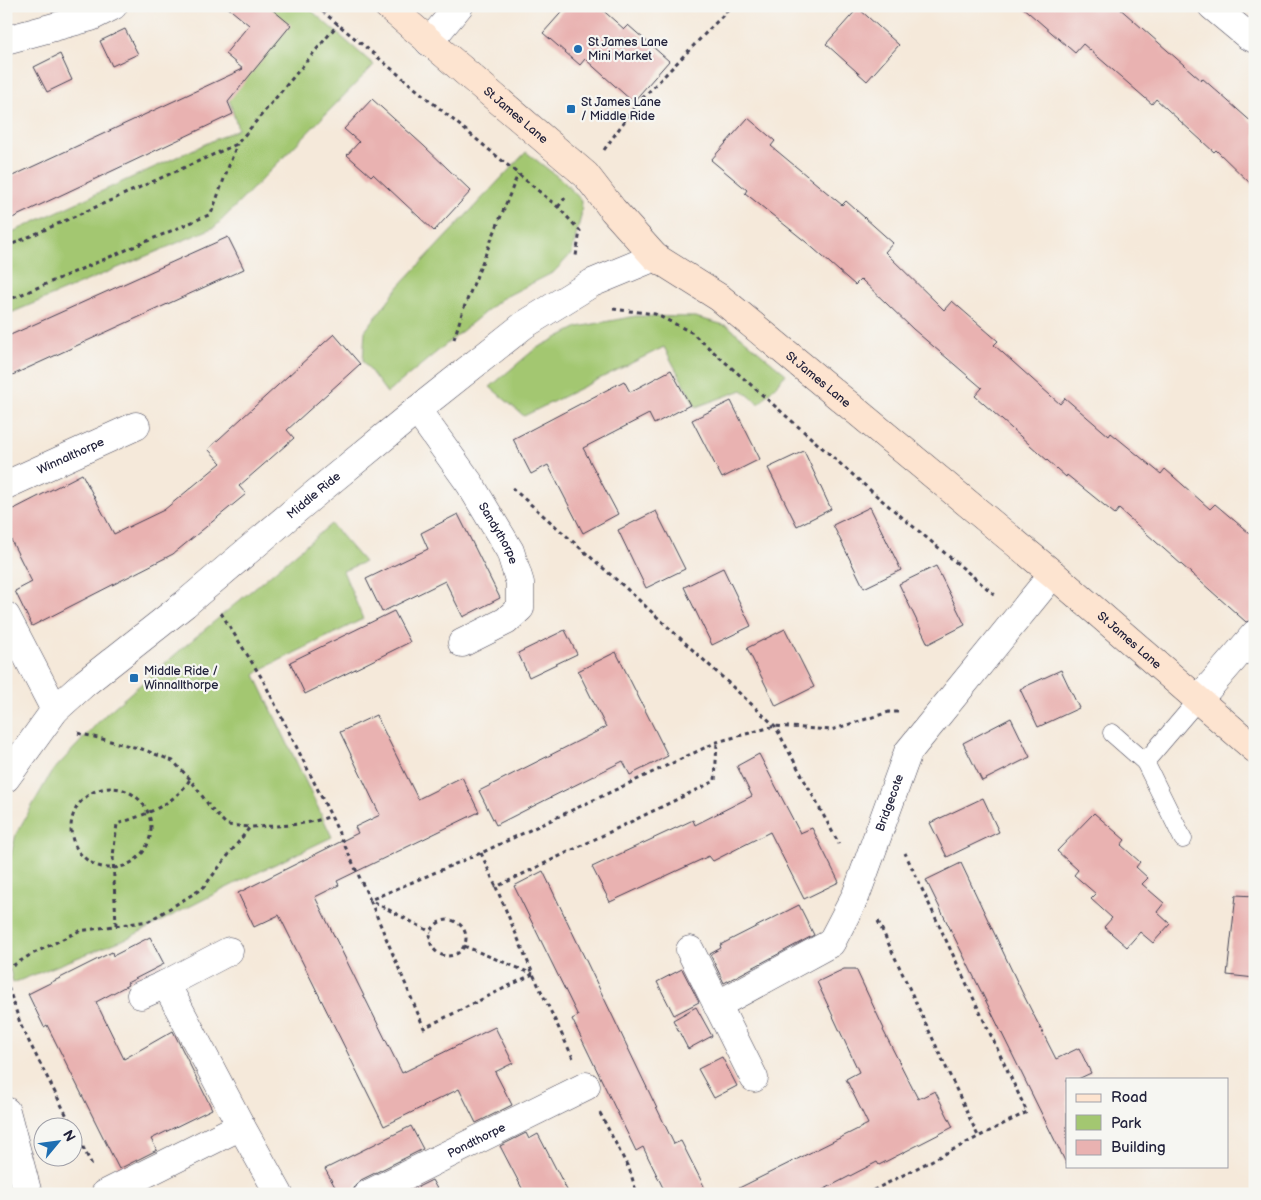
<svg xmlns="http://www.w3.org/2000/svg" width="1261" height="1200" viewBox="0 0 1261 1200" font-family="'Balsamiq Sans',sans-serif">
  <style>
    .green { fill: #a3c771; stroke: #627456 }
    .building { fill: #e9b2b1 }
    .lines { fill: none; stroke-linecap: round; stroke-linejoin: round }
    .lane-casing { stroke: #424053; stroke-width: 19 }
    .street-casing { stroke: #424053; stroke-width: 29 }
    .secondary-casing { stroke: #424053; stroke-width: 29 }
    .path { stroke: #424053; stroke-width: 3; stroke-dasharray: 4 4; stroke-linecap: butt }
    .lane { stroke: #fff; stroke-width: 18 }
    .street { stroke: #fff; stroke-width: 28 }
    .secondary { stroke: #fde4d0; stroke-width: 28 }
    .poi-dot { fill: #1f6fb2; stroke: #f6f6f2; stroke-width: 2 }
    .labels { text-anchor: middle; stroke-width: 4.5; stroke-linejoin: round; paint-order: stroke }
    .poi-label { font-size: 12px; fill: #22223b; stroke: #f6f6f2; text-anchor: start }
    .street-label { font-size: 12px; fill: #22223b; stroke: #f6f6f2 }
  </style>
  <rect width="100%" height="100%" fill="#f6f6f2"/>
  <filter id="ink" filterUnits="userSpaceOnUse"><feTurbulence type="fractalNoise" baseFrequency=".02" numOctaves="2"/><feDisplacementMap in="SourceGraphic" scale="10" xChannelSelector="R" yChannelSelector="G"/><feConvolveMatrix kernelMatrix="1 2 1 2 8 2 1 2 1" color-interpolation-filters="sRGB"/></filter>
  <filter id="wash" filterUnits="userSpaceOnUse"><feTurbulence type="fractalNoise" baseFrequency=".0096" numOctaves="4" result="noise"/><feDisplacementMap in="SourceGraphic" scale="20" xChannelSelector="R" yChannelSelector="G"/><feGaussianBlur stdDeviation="1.12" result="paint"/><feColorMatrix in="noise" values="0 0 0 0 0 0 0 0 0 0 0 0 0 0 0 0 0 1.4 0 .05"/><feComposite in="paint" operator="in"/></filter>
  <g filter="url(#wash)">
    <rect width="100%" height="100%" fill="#f5e9da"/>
    <g class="green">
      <path d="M268,6H306L374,65L215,227L6,315V235L238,129L228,96L250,74Z"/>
      <path d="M526,152L563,181L582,201L581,216L572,253L554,272L501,299L387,393L363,361L365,331L400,285Z"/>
      <path d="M636,316L695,317L728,326L786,374L759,404L742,390L696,407L664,347L524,416L490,387L535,349L578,327Z"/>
      <path d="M331,524L364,562L343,571L363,619L264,668L255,675L332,837L238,882L130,937L13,983L6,953V875L16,834L51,773L105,715L185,646Z"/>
    </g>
    <g id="blocks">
      <g class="building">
        <path d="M226,6H268L291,25L228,102L233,114L6,221V179L243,69L225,54L249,25Z"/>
        <path d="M567,6H598L624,29L628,25L669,61L633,102L585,59L580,65L543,33Z"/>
        <path d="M1021,6H1117L1201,80L1202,78L1255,125V188L1216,150L1214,152L1156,99L1152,104L1083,44L1075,53Z"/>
        <path d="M858,8L899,45L867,81L826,44Z"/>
        <path d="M125,29L138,54L112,66L100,41Z"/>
        <path d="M60,54L72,80L47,92L34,67Z"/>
        <path d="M372,99L424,146L471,191L434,231L373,174L371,176L347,155L359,142L344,129Z"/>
        <path d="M748,118L775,141L771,146L842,205L846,201L893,243L885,252L944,310L952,301L998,341L994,345L1060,404L1065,398L1109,436L1111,433L1161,474L1165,469L1210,509L1215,504L1255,538V619L1246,622L1119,509L1115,514L1067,475L1066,477L975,396L982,388L913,329L861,279L855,285L806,242L745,193L747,190L711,160Z"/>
        <path d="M228,237L244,269L6,378V337Z"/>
        <path d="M334,334L360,364L287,430L294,438L239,486L246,494L173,554L32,626L15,591L32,582L6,530V513L82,474L114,534L164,510L221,463L208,449Z"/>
        <path d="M671,370L690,405L654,424L649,414L583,448L618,514L583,533L548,465L531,474L513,439L624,381L630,392Z"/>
        <path d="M731,401L760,459L722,478L692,420Z"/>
        <path d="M804,451L831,509L797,526L768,468Z"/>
        <path d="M870,507L901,570L864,588L833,525Z"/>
        <path d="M656,511L685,569L646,588L618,530Z"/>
        <path d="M458,514L500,598L463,617L445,581L382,612L366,579L428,549L421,533Z"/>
        <path d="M936,566L965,625L928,644L899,584Z"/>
        <path d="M723,568L751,626L712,645L684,587Z"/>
        <path d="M394,611L410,642L305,694L290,662Z"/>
        <path d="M785,629L814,687L776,706L747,648Z"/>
        <path d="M565,630L577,654L529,677L518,653Z"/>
        <path d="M616,652L668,756L630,775L623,761L496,825L479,791L606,727L578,671Z"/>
        <path d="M1061,670L1079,708L1038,727L1020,689Z"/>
        <path d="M376,715L418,799L462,777L479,812L337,881L339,885L315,897L402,1073L495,1027L513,1063L495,1072L512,1105L476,1123L459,1089L384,1126L279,915L254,927L238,893L358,833L355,827L380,815L340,732Z"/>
        <path d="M1011,718L1030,757L982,781L963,743Z"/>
        <path d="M759,754L800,833L812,828L839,882L804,899L770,832L713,861L709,856L610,902L592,867L693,820L695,825L752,796L737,766Z"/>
        <path d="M983,798L999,832L947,857L930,823Z"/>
        <path d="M1094,813L1125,840L1121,845L1140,862L1136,867L1148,878L1142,884L1164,903L1157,912L1170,924L1153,943L1140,932L1127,947L1104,927L1112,918L1091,899L1096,894L1074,875L1078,870L1057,851Z"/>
        <path d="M961,863L1022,992L1056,1059L1079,1048L1091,1073L1078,1079H1067V1165L926,880Z"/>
        <path d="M543,871L674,1144L681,1141L708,1194H666L643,1147L636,1151L572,1019L578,1016L514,886Z"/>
        <path d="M1236,895L1255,896V978L1227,975Z"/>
        <path d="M799,905L814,935L724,983L710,954L721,948L720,945Z"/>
        <path d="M150,937L164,964L127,983L128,985L96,1002L124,1059L173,1031L212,1109L151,1139L157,1150L119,1169L47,1025L44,1027L28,994L112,952L113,956Z"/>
        <path d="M682,969L699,1002L674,1015L657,982Z"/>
        <path d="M844,969H856L884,1029L883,1030L918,1099L935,1091L953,1127L879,1165L877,1162L815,1194H727L868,1124L846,1079L859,1072L817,982Z"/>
        <path d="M696,1007L712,1036L688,1049L673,1020Z"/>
        <path d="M722,1057L737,1086L714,1098L698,1069Z"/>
        <path d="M411,1126L423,1149L361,1180L355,1186L352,1194H339L325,1169Z"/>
        <path d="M526,1133L529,1139L538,1134L569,1194H525L500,1146Z"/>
        <path d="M432,1180L440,1194H404Z"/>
      </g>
    </g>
  </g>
  <g filter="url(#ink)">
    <use href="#blocks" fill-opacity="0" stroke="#424053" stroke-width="1"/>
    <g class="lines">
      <g class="lane-casing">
        <g id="lane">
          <path d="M1112,733L1145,762"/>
          <path d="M1183,839L1145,762L1198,700"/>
        </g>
      </g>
      <g class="street-casing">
        <g id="street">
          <path d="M1212,6L1248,36L1255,39"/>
          <path d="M6,40L91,17L113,6"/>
          <path d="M429,42L459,6"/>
          <path id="s1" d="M417,410L470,484L510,551L520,583V608L506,621L462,643"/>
          <path id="s2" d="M6,485L136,426"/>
          <path d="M6,616L55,710"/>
          <path d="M1198,700L1255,634"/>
          <path id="s3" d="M6,778L55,710L85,683L185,604L310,498L417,410L524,325L592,283L655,257"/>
          <path d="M690,950L754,1078"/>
          <path d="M166,984L241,1126L279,1194"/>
          <path d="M141,995L166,984L229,951"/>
          <path id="s4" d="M717,1005L831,943L856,895L908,752L1053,574"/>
          <path d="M6,1111L28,1194"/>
          <path d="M105,1194L241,1126"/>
          <path id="s5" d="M368,1194L586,1086"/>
        </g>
      </g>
      <g class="secondary-casing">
        <g id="secondary">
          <path id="s6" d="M388,6L586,175L613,210L655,257L720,298L1053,574L1255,749"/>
        </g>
      </g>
      <g class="path">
        <path d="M316,6L558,207L580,231L576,256"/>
        <path d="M604,150L636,105L732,6"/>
        <path d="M558,207L565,198"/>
        <path d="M6,247L237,144L338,24"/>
        <path d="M6,301L211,214L237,144"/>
        <path d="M613,309L655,314L691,332L878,497L995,595"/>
        <path d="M454,339L463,310L518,174"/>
        <path d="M512,488L628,590L775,726L839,844"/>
        <path d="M221,613L263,680L331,816L370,900L431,932"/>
        <path d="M78,733L142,749L173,761L190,779L213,811L227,825L250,827"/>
        <circle cx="111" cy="828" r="40"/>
        <path d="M481,853L496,887"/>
        <circle cx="448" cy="938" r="18"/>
        <path d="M878,921L978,1136"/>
        <path d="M116,925L113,856L117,824C144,815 175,805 190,779"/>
        <path d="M464,946L533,974"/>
        <path d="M6,970L30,955L79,931L149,921L203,888L250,827C278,826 304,826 331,816"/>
        <path d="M533,974L424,1028L370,900L481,853L717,742L775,726L831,730L889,712H899"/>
        <path d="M6,980L21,1026L92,1165"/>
        <path d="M573,1058L533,974L496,887L715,781L717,742"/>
        <path d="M600,1113L630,1171L637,1194"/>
        <path d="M866,1194L1027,1112L905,853"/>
      </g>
      <use href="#lane" class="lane"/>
      <use href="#street" class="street"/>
      <use href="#secondary" class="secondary"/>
    </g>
  </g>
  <g class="poi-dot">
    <circle cx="578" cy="49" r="5"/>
    <rect x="566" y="104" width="10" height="10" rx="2.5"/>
    <rect x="129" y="673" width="10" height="10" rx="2.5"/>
  </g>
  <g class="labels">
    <g class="poi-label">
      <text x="588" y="46">St James Lane<tspan x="588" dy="14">Mini Market</tspan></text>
      <text x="581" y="106">St James Lane<tspan x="581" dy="14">/ Middle Ride</tspan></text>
      <text x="144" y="675">Middle Ride /<tspan x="144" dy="14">Winnallthorpe</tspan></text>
    </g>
    <g class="street-label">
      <text dy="4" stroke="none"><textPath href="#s6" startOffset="168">St James Lane</textPath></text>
      <text dy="4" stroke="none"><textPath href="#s6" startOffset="572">St James Lane</textPath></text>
      <text dy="4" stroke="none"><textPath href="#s2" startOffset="71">Winnalthorpe</textPath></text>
      <text dy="4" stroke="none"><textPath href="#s3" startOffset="420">Middle Ride</textPath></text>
      <text dy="4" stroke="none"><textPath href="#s1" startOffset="148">Sandythorpe</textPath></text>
      <text dy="4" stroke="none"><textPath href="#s6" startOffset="978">St James Lane</textPath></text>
      <text dy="4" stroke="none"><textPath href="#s4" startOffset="282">Bridgecote</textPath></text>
      <text dy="4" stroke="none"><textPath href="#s5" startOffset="121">Pondthorpe</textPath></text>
    </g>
  </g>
  <rect width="1261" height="1200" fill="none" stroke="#f6f6f2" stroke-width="25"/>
  <rect x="1066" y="1078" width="162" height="90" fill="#f6f6f2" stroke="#a1a1a9"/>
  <rect x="1076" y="1094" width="25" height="8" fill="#fde4d0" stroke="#a1a1a9"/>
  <text x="1111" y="1102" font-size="15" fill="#22223b">Road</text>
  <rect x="1076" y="1115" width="25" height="15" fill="#a3c771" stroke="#a1a1a9"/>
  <text x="1111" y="1128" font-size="15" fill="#22223b">Park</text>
  <rect x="1076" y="1140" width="25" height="15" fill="#e9b2b1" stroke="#a1a1a9"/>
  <text x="1111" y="1152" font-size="15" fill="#22223b">Building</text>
  <g transform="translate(58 1142) rotate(61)"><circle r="24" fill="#f6f6f2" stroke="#a1a1a9"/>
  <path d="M0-4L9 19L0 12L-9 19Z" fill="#1f6fb2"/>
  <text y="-8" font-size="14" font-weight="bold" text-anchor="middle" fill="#22223b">N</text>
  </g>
</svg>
